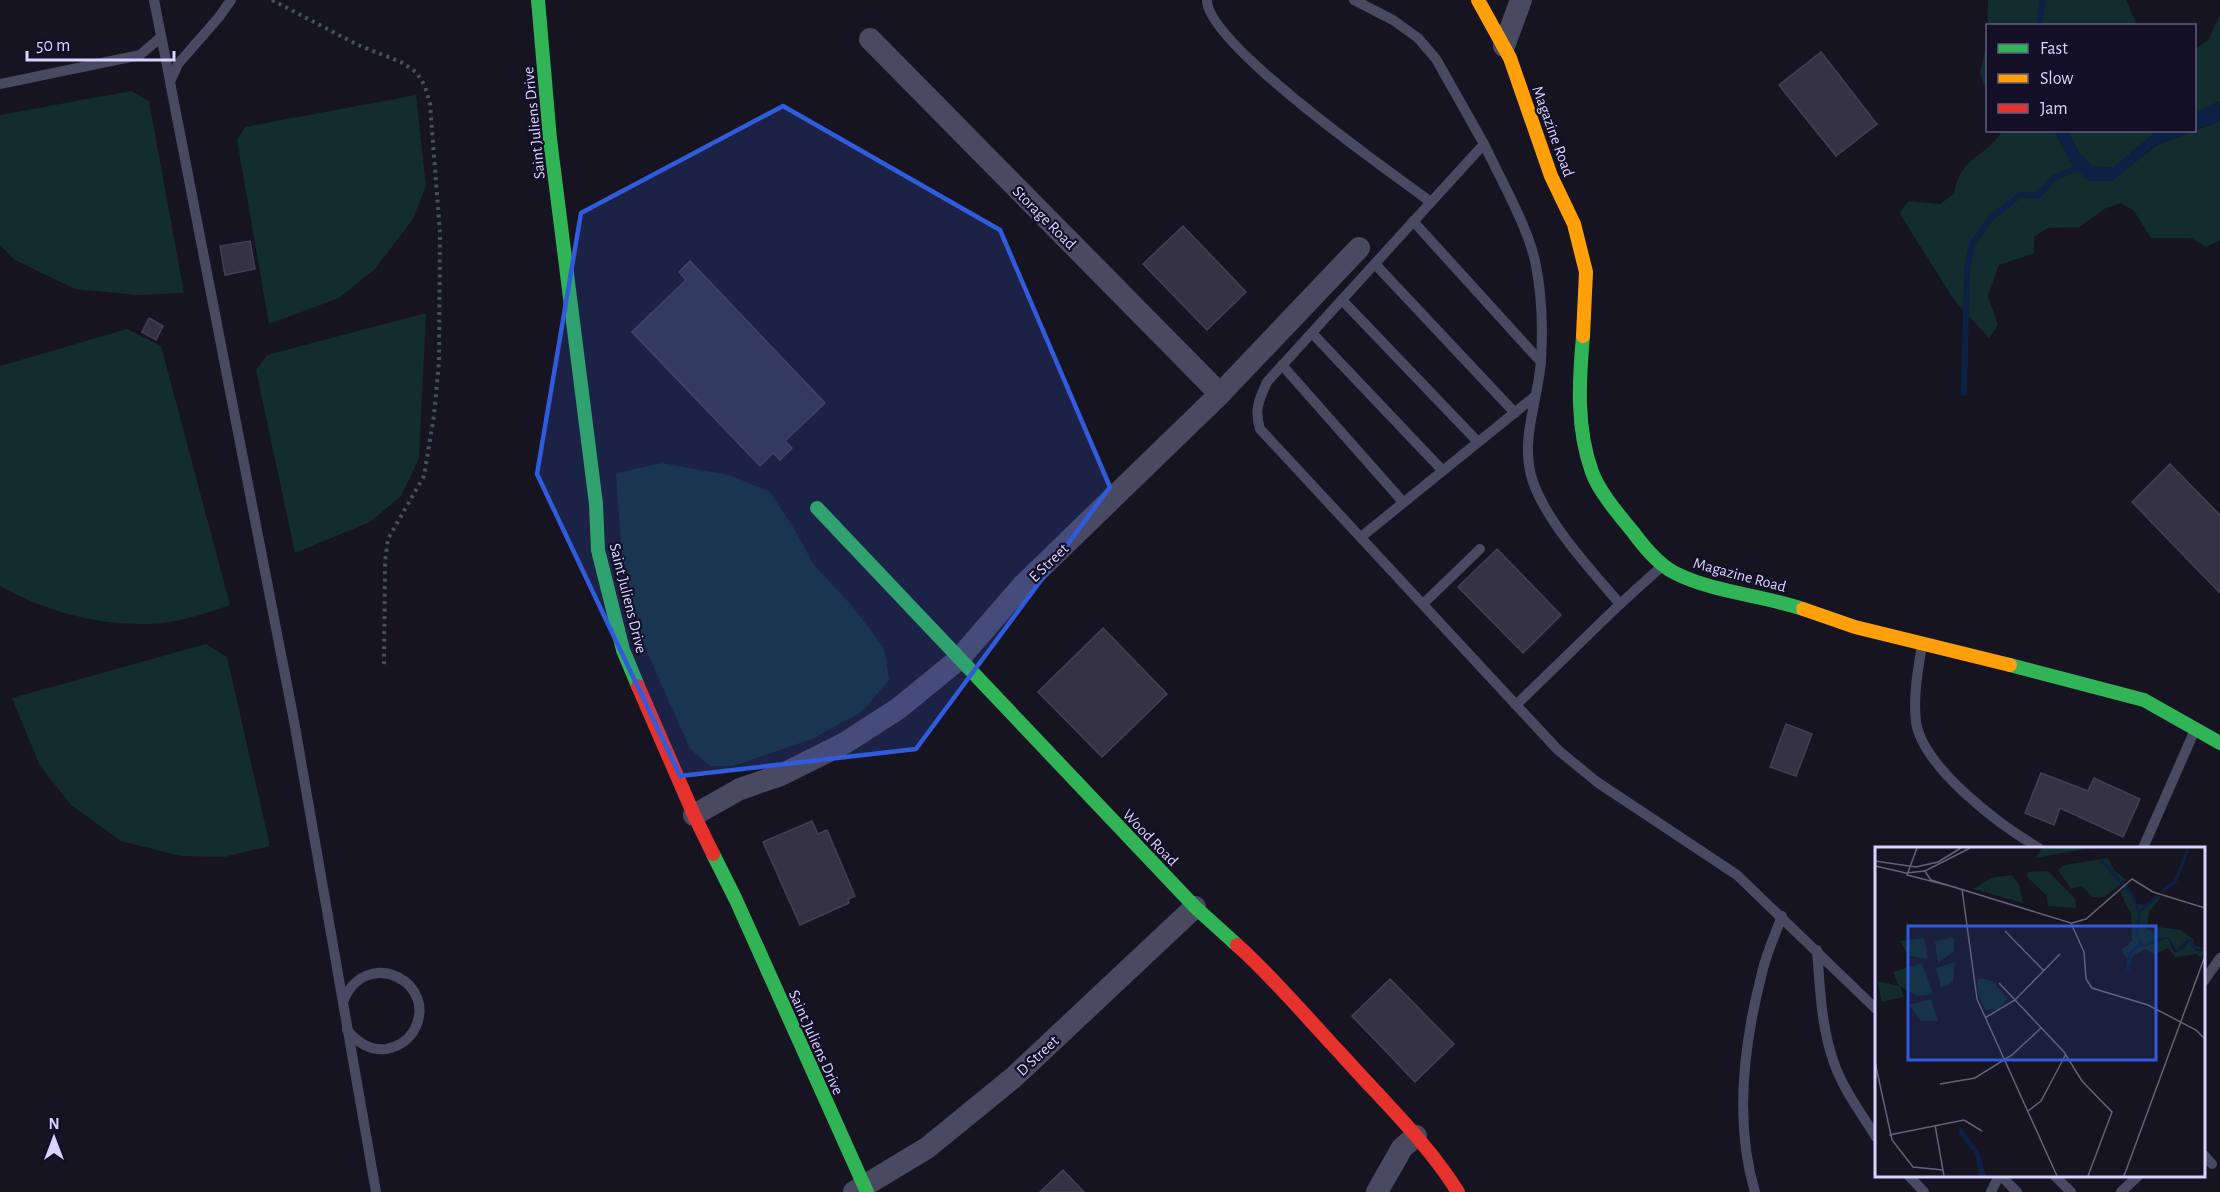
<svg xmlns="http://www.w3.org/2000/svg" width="2220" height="1192" viewBox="0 0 2220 1192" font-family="'Alegreya Sans',sans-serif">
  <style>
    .green { fill: #132c2d }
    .water { fill: #0d2144 }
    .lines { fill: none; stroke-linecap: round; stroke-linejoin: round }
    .stream { stroke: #0d2144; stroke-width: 6 }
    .building { fill: #343243; stroke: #433f54; stroke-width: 1.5 }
    .path { stroke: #44505f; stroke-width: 4; stroke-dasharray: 3 4.5; stroke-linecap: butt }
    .lane { stroke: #4a4962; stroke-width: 10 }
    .street { stroke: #4a4962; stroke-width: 22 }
    .fast { stroke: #30b455; stroke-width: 14 }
    .slow { stroke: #ff9f0a; stroke-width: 14 }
    .jam { stroke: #e5322d; stroke-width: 14 }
    .marked { fill: #305bdc; fill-opacity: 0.2; stroke: #305bdc; stroke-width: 4.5; stroke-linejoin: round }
    .labels { text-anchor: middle; stroke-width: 4.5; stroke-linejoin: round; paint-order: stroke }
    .street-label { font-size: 16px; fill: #d9d4ff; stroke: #130f26 }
    .inset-river { fill: none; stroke: #0d2144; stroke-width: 3 }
    .inset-road { fill: none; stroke: #64617a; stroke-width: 1.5 }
    .view { fill: #305bdc; fill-opacity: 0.15; stroke: #305bdc; stroke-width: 3 }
    .inset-edge { fill: none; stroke: #d9d4ff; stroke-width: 3 }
  </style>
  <rect width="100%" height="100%" fill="#161421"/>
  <g class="green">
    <path d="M1988,0H2126L2137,25L1988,26L1987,94L1980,73L1987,43Z"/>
    <path d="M2220,16V101L2195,113V49L2208,40Z"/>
    <path d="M131,91L149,101L184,293L137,295L75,289L15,260L0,245V115Z"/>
    <path d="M416,95L426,186L413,219L375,269L339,298L269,324L237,140L245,127Z"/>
    <path d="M2220,121V240L2206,247L2191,238H2151L2134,211L2121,203L2106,208L2079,227L2048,228L2034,237V253L1999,265L1988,296L1998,325L1989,338L1954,300L1900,214L1908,201L1940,204L1954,194C1961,155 1981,161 2001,133L2000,131H2054L2075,169L2111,181L2157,145Z"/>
    <path d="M2067,131H2157L2113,168L2092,166L2078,151Z"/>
    <path d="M426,313L419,458L401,496L370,522L295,553L256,370L267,355Z"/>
    <path d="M127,329L161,346L230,605C202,615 171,625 141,624C93,624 42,610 0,586V366Z"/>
    <path d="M662,463L729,475L770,492L793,527L814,565L853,607L884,648L889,680L863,711L812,739L733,766H710L690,749L625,602L616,473Z"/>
    <path d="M206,644L227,657L270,846L224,857L181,856L121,841L71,805L40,766L12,698Z"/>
  </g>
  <g class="water">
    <path d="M2220,101V121L2194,130L2195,113Z"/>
    <path d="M2054,131H2067L2078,151L2092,166L2113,168L2157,131H2194L2156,145L2112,181H2090L2075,169Z"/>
  </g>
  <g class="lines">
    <g class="stream">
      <path d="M2039,26L2043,0"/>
      <path d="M1964,393L1967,271L1972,244L1990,219L2020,195H2039L2054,178L2075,169"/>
    </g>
  </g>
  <g class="building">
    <path d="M1821,52L1877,124L1836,156L1779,85Z"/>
    <path d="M1183,226L1246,292L1207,330L1143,264Z"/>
    <path d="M250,241L255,269L225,275L220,246Z"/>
    <path d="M690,261L825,403L785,441L792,448L780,460L773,453L760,466L632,332L686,280L679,272Z"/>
    <path d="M149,318L163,326L156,340L142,332Z"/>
    <path d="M2170,464L2220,515V593L2132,502Z"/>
    <path d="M1497,549L1561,615L1523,653L1458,587Z"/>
    <path d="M1103,628L1167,694L1102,757L1038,692Z"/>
    <path d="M1786,724L1812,734L1796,776L1770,767Z"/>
    <path d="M2041,773L2088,791L2094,778L2140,799L2123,837L2060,808L2054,825L2025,813Z"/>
    <path d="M812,821L818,834L827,830L855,896L848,899L849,903L800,925L763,842Z"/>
    <path d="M1390,979L1454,1044L1415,1082L1352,1016Z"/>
    <path d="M1063,1170L1084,1192H1040Z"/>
  </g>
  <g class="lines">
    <path class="path" d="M272,0L358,45L401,62L416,72L425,86L430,104L440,233L439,362L434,416L424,476L388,539L385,562L384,666"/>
    <g class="lane">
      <path d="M154,0L170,81"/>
      <path d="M231,0L219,17L178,64L170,82L294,721L376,1192"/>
      <path d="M1207,0C1207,44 1391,173 1431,202"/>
      <path d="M1354,0L1393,20L1418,38L1436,59L1484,144"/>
      <path d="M0,84L140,55L161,37"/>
      <path d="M1413,221L1541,362"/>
      <path d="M1375,264L1515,413"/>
      <path d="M1342,300L1478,442"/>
      <path d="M1312,333L1442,470"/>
      <path d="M1282,365L1403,502"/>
      <path d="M1361,537L1534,397"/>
      <path d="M1661,567L1620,604C1591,570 1548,524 1533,482C1519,441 1538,402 1541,361C1543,328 1542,293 1535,261C1527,225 1500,178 1484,144L1267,382C1259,400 1254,409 1260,429L1558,750L1597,782L1737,875L1876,1009"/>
      <path d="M1423,604L1480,549"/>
      <path d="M1922,645C1918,670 1913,696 1916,722C1923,768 2001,826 2039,848"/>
      <path d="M1516,705L1620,604"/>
      <path d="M2143,848L2194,732"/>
      <path d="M1817,950C1820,987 1821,1025 1833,1060C1842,1088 1861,1113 1876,1137"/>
      <path d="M2204,981L2220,958"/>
      <path d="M343,1002C365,944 442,983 413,1032C407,1041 397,1047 386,1049C370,1051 357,1042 347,1030"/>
      <path d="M2204,1155L2212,1164"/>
      <path d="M1909,1176L1924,1192"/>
      <path d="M2001,1176L2017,1192"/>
      <path d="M2055,1176L2071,1192"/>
      <path d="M1755,1192C1734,1122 1744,1042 1762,973C1766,954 1775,935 1782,916"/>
      <path d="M1991,1192L1999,1176"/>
      <path d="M2121,1192L2138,1176"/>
    </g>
    <g class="street">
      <path d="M870,39L1220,394"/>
      <path d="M1504,46L1521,0"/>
      <path d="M694,815L740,789L781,775L845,743L899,708L959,659L1023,585L1220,394L1359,248"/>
      <path d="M854,1192L927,1148L1014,1077L1195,907"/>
      <path d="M1377,1192L1402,1148L1416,1136"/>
    </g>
    <g class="fast">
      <path d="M538,0L550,139L596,504L598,550L623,650L638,686"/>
      <path d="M1583,336C1579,381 1576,428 1592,472C1599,492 1620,516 1633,532C1644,547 1659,565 1675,573C1715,593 1762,595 1803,609"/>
      <path d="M817,508L1195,907L1237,945"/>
      <path d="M2010,665L2144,700L2220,743"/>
      <path d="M713,854L736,900L867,1192"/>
    </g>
    <g class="slow">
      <path d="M1478,0L1510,58L1551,176L1574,224L1586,272L1583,336"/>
      <path d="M1803,609L1855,627L2010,665"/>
    </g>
    <g class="jam">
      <path d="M638,686L694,815L713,854"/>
      <path d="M1237,945C1275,979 1307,1018 1342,1055C1382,1100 1426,1141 1458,1192"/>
    </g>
  </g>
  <path class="marked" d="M783,106L1000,230L1110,487L916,749L680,776L537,474L581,213Z"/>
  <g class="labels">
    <g class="street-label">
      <text transform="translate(533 123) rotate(-96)" y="6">Saint Juliens Drive</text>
      <text transform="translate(1554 131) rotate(70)" y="6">Magazine Road</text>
      <text transform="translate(1045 217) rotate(45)" y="6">Storage Road</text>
      <text transform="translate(1048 562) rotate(-44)" y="6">E Street</text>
      <text transform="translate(1740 574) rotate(15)" y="6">Magazine Road</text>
      <text transform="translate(629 598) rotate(76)" y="6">Saint Juliens Drive</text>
      <text transform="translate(1151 837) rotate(46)" y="6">Wood Road</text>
      <text transform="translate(817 1042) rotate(66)" y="6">Saint Juliens Drive</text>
      <text transform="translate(1037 1055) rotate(-43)" y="6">D Street</text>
    </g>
  </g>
  <g transform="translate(1875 847)">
    <rect width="330" height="330" fill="#161421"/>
    <path d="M167,1H216L160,11ZM233,11L239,23L251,33L229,50H217L207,39L196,42L183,23L189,18ZM173,24L200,52L201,61L173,59L172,49L151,29L154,25ZM137,28L144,38L148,56L99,42L116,31ZM252,39L262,57L271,58L281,49L286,50L274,65L272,82L278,85L283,80L306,83L318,92L320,99L328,101L321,102L318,95L313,92L301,103L294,90H283L269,98L263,91L265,98L269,100L293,91L299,105L308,102L314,94L321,104H330L326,111L322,107L300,110L293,101L280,107L270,102L257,109L255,117L246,103L257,94L256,67L245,45ZM79,90V104L63,116L60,94ZM49,91L53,112L34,109L25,94ZM80,115L78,135L66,141L61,121ZM47,116L58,147L42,149L25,139L29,150L7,155L2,134L24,139L18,125ZM107,131L119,135L132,152L124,162L110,163L103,147L102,132ZM56,152L63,174H46L34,158Z" fill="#132c2d"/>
    <path d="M262,90L269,98L283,90H294L301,103L316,92L321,102L328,101L330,104L318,102L314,94L302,106L292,91L267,100ZM85,279L104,305L111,329H104L100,306L84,287Z" fill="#0d2144"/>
    <path class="inset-river" d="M225,12L256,46L264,65L262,90M287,45L300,35L313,2M265,64L283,49M253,123L254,107L265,98"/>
    <path class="inset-road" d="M42,1L32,28L83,41M0,14L41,20L63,15L86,1M0,19L31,26L50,24L95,1M49,23L56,33L196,76L209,105L211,132L217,141L273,158L321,183L330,192M87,42L102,152L182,329M197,76L211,72L257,32L278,45L330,61M130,84L169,124M124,136L189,205L207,234L237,265L213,329M110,171L140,153L185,107M0,215L17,293L38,320L68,323M65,237L100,231L137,208L166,181M153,264L166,254L191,207M60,278L69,329M14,288L89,273L107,284M249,329L330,109"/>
    <path class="view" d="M33,79H281V213H33Z"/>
    <rect width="330" height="330" class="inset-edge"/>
  </g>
  <rect x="1986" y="24" width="210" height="108" fill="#130f26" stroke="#625e7d" stroke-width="1.5"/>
  <rect x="1998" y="44" width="30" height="9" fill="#30b455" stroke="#625e7d" stroke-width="1.5"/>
  <text x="2040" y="54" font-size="18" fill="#d9d4ff">Fast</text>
  <rect x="1998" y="74" width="30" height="9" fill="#ff9f0a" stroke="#625e7d" stroke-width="1.5"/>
  <text x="2040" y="84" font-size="18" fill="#d9d4ff">Slow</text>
  <rect x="1998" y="104" width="30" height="9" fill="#e5322d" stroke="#625e7d" stroke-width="1.5"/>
  <text x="2040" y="114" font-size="18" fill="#d9d4ff">Jam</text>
  <g transform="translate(54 1138)" stroke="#130f26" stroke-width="4.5" paint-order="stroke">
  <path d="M0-4.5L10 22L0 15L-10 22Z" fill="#d9d4ff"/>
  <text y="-9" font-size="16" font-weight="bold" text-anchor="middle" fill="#d9d4ff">N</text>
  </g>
  <path d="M27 51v9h147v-9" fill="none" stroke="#d9d4ff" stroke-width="3"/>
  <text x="36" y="51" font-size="18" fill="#d9d4ff" stroke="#130f26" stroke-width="4.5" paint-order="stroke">50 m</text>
</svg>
